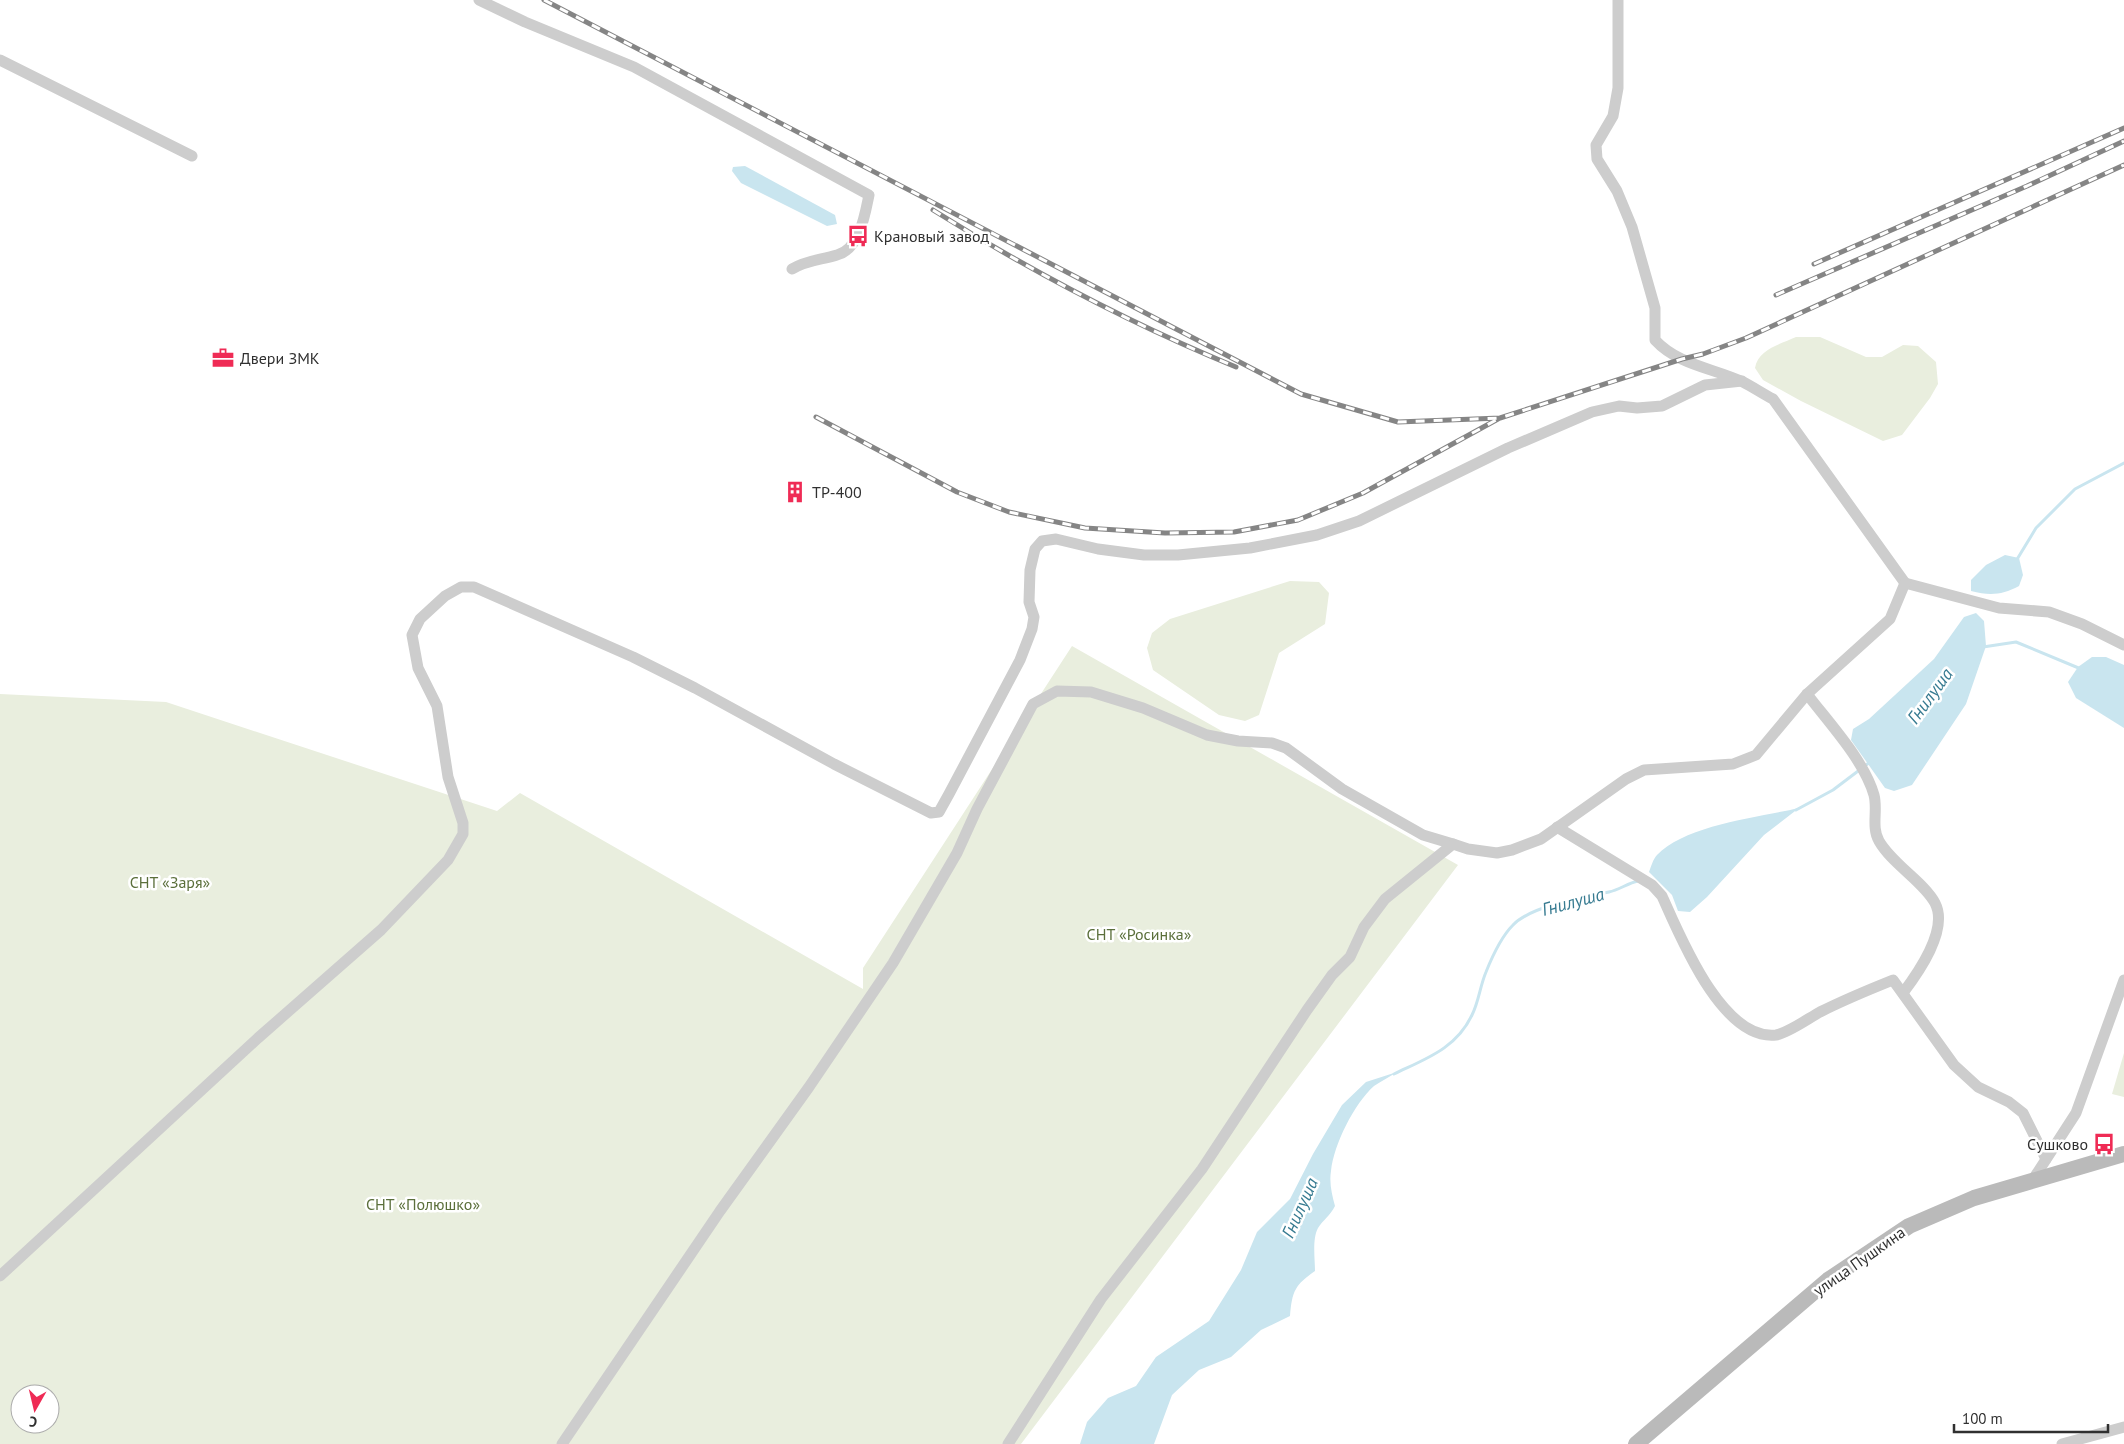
<svg xmlns="http://www.w3.org/2000/svg" width="2124" height="1444" viewBox="0 0 2124 1444" font-family="'PT Sans',sans-serif">
  <style>
    .green { fill: #e9eede; fill-rule: evenodd }
    .water { fill: #c9e5ef }
    .lines { fill: none; stroke-linecap: round; stroke-linejoin: round }
    .stream { stroke: #c9e5ef; stroke-width: 3 }
    .street { stroke: #cdcdcd; stroke-width: 11 }
    .secondary { stroke: #bababa; stroke-width: 16 }
    .rail-casing { stroke: #858585; stroke-width: 5 }
    .rail { stroke: #fff; stroke-width: 3; stroke-dasharray: 9; stroke-linecap: butt }
    .labels { text-anchor: middle; stroke-width: 5; stroke-linejoin: round; paint-order: stroke }
    .poi-label { font-size: 16px; fill: #303030; stroke: #fff; text-anchor: start }
    .park-label { font-size: 16px; fill: #5b6f3b; stroke: #fff }
    .street-label { font-size: 16px; fill: #303030; stroke: #fff }
    .water-label { font-size: 18px; font-style: italic; fill: #377b91; stroke: #fff }
  </style>
  <rect width="100%" height="100%" fill="#fff"/>
  <g class="green">
    <path d="M1796,337H1820L1866,357H1882L1903,345L1918,346L1936,362L1938,384L1930,398L1902,435L1883,441L1801,401L1763,380L1755,368C1758,349 1781,344 1796,337Z"/>
    <path d="M1290,581L1319,582L1329,593L1325,624L1279,653L1259,715L1245,721L1219,715L1153,670L1147,648L1152,633L1170,619Z"/>
    <path d="M1072,646L1458,865L1021,1444H0V694L166,702L497,811L520,793L863,989V968ZM20,1394H50V1424H20Z"/>
    <path d="M2124,1053V1097L2112,1094Z"/>
  </g>
  <g class="water">
    <path d="M745,166L835,215L837,224L827,226L741,183L732,171L733,167Z"/>
    <path d="M2005,555L2019,558L2023,575L2019,586C2002,595 1990,596 1971,591V580L1986,565Z"/>
    <path d="M1976,613L1984,621L1986,646L1966,704L1912,785L1894,791L1885,788L1851,740L1853,729L1869,719L1934,659L1964,617Z"/>
    <path d="M2092,657H2106L2124,665V728L2076,698L2068,682L2078,667Z"/>
    <path d="M1799,808L1764,835L1707,897L1690,912L1678,911L1672,895L1649,872C1651,867 1653,859 1657,855C1685,825 1760,817 1799,808Z"/>
    <path d="M1397,1072C1390,1077 1381,1081 1374,1086C1354,1104 1334,1144 1331,1171C1329,1183 1332,1195 1335,1206C1330,1216 1323,1220 1318,1228C1312,1239 1315,1259 1315,1271C1295,1285 1292,1291 1290,1316L1261,1330L1231,1357L1199,1370L1172,1395L1154,1444H1080L1087,1422L1108,1398L1136,1386L1156,1357L1209,1321L1241,1270L1257,1232L1290,1199L1313,1154L1342,1105L1366,1082Z"/>
  </g>
  <g class="lines">
    <g class="stream">
      <path d="M2016,561L2036,528L2075,489L2124,463"/>
      <path d="M1983,647L2016,642L2081,669"/>
      <path d="M1796,810L1833,790L1870,762"/>
      <path d="M1394,1074C1425,1059 1456,1049 1472,1015C1479,1001 1480,986 1486,972C1492,957 1502,936 1513,925C1531,906 1584,897 1609,892C1619,890 1628,883 1638,881"/>
    </g>
    <g class="street">
      <path d="M479,0L525,22L634,67L869,195C865,214 860,249 837,255C821,260 807,260 792,269"/>
      <path d="M1618,0V88L1613,116L1596,145L1597,159L1617,191L1632,227L1655,308V340C1678,365 1713,368 1743,382C1753,387 1763,394 1773,399L1905,583"/>
      <path d="M0,60L192,156"/>
      <path d="M1905,583L1999,608L2049,612L2082,624L2124,645"/>
      <path d="M1807,694C1829,723 1864,760 1874,795C1878,810 1871,827 1879,841C1892,864 1924,882 1935,903C1949,930 1918,973 1903,993"/>
      <path d="M1557,827L1652,885L1662,896C1680,936 1722,1041 1776,1035C1788,1033 1809,1018 1820,1012C1844,1000 1868,990 1893,980L1954,1065L1978,1087L2009,1102L2023,1113L2046,1159"/>
      <path d="M2032,1181L2076,1113L2124,980"/>
      <path d="M0,1276L258,1038L381,930L448,860L463,834V823L448,777L437,706L418,668L412,635L420,619L445,596L461,587H474L633,657L695,688L834,764L931,813L939,812L949,794L1020,660L1032,629L1034,617L1029,602L1030,570L1035,549L1042,541L1056,539L1098,549L1144,555H1178L1250,548L1317,535L1359,521L1508,448L1592,412L1619,406L1637,408L1662,406L1705,385L1742,381"/>
      <path d="M562,1444L720,1211L809,1087L893,963L957,853L977,809L1033,704L1057,691L1091,692L1143,708L1207,735L1238,741L1272,743L1286,748L1342,789L1423,835L1453,844"/>
      <path d="M1008,1444L1101,1299L1202,1169L1307,1010L1332,975L1350,957L1364,927L1385,899L1453,844L1468,849L1497,853L1512,850L1541,839L1626,779L1644,770L1733,764L1756,755L1807,694L1890,619L1905,583"/>
      <path d="M2062,1444L2124,1427"/>
    </g>
    <path class="secondary" d="M1636,1444L1828,1280L1909,1226L1974,1198L2124,1154"/>
    <g class="rail-casing">
      <g id="rail">
        <path d="M544,0L1301,394L1398,422L1500,418L1682,359L1703,354L1746,338L2124,165"/>
        <path d="M933,210C1029,270 1131,324 1236,367"/>
        <path d="M1814,264L2124,128"/>
        <path d="M1776,295L2027,186L2124,141"/>
        <path d="M816,417L957,492L1009,512L1085,528L1165,533L1234,532L1298,520L1363,493L1498,419"/>
      </g>
    </g>
    <use href="#rail" class="rail"/>
  </g>
  <defs>
    <g id="bus-bare" transform="scale(1.725)"><path d="M-5-6H5V4H4V6H2V4H-2V6H-4V4H-5ZM-3.5-4V0h7V-4ZM-3.5 1.2v1.5H-2V1.2ZM2 1.2v1.5H3.5V1.2Z" fill="#ef2b55" stroke="#fff" stroke-width="2.5" paint-order="stroke"/></g>
    <g id="office-bare" transform="scale(1.725)"><path d="M-6-3h4V-5.5h4V-3h4V5H-6ZM-1-4.5V-3h2v-1.5ZM-6 0V1H6V0Z" fill="#ef2b55" stroke="#fff" stroke-width="2.5" paint-order="stroke"/></g>
    <g id="building-bare" transform="scale(1.725)"><path d="M-4-6H4V6H1V3H-1V6H-4ZM-2.5-4.3h1.7v1.8h-1.7ZM.8-4.3h1.7v1.8H.8ZM-2.5-1h1.7V.8h-1.7ZM.8-1h1.7V.8H.8Z" fill="#ef2b55" stroke="#fff" stroke-width="2.5" paint-order="stroke"/></g>
  </defs>
  <g fill-rule="evenodd">
    <use href="#bus-bare" x="858" y="236"/>
    <use href="#office-bare" x="223" y="358"/>
    <use href="#building-bare" x="795" y="492"/>
    <use href="#bus-bare" x="2104" y="1144"/>
  </g>
  <g class="labels">
    <g class="poi-label">
      <text x="874" y="242">Крановый завод</text>
      <text x="240" y="364">Двери ЗМК</text>
      <text x="812" y="498">ТР-400</text>
      <text x="2088" y="1150" text-anchor="end">Сушково</text>
    </g>
    <g class="park-label">
      <text x="170" y="888">СНТ «Заря»</text>
      <text x="1139" y="940">СНТ «Росинка»</text>
      <text x="423" y="1210">СНТ «Полюшко»</text>
    </g>
    <g class="street-label">
      <text transform="translate(1859 1261) rotate(-35)" y="6">улица Пушкина</text>
    </g>
    <g class="water-label">
      <text transform="translate(1930 696) rotate(-54)" y="6">Гнилуша</text>
      <text transform="translate(1573 902) rotate(-15)" y="6">Гнилуша</text>
      <text transform="translate(1300 1208) rotate(-66)" y="6">Гнилуша</text>
    </g>
  </g>
  <g transform="translate(35 1409) rotate(188)"><circle r="24" fill="#ffffff" stroke="#acacac"/>
  <path d="M0-4L9 19L0 12L-9 19Z" fill="#ef2b55"/>
  <text y="-8" font-size="14" font-weight="bold" text-anchor="middle" fill="#303030">С</text>
  </g>
  <path d="M1954 1424v8h154v-8" fill="none" stroke="#303030" stroke-width="2.5"/>
  <text x="1962" y="1424" font-size="15" fill="#303030" stroke="#ffffff" stroke-width="4" paint-order="stroke">100 m</text>
</svg>
